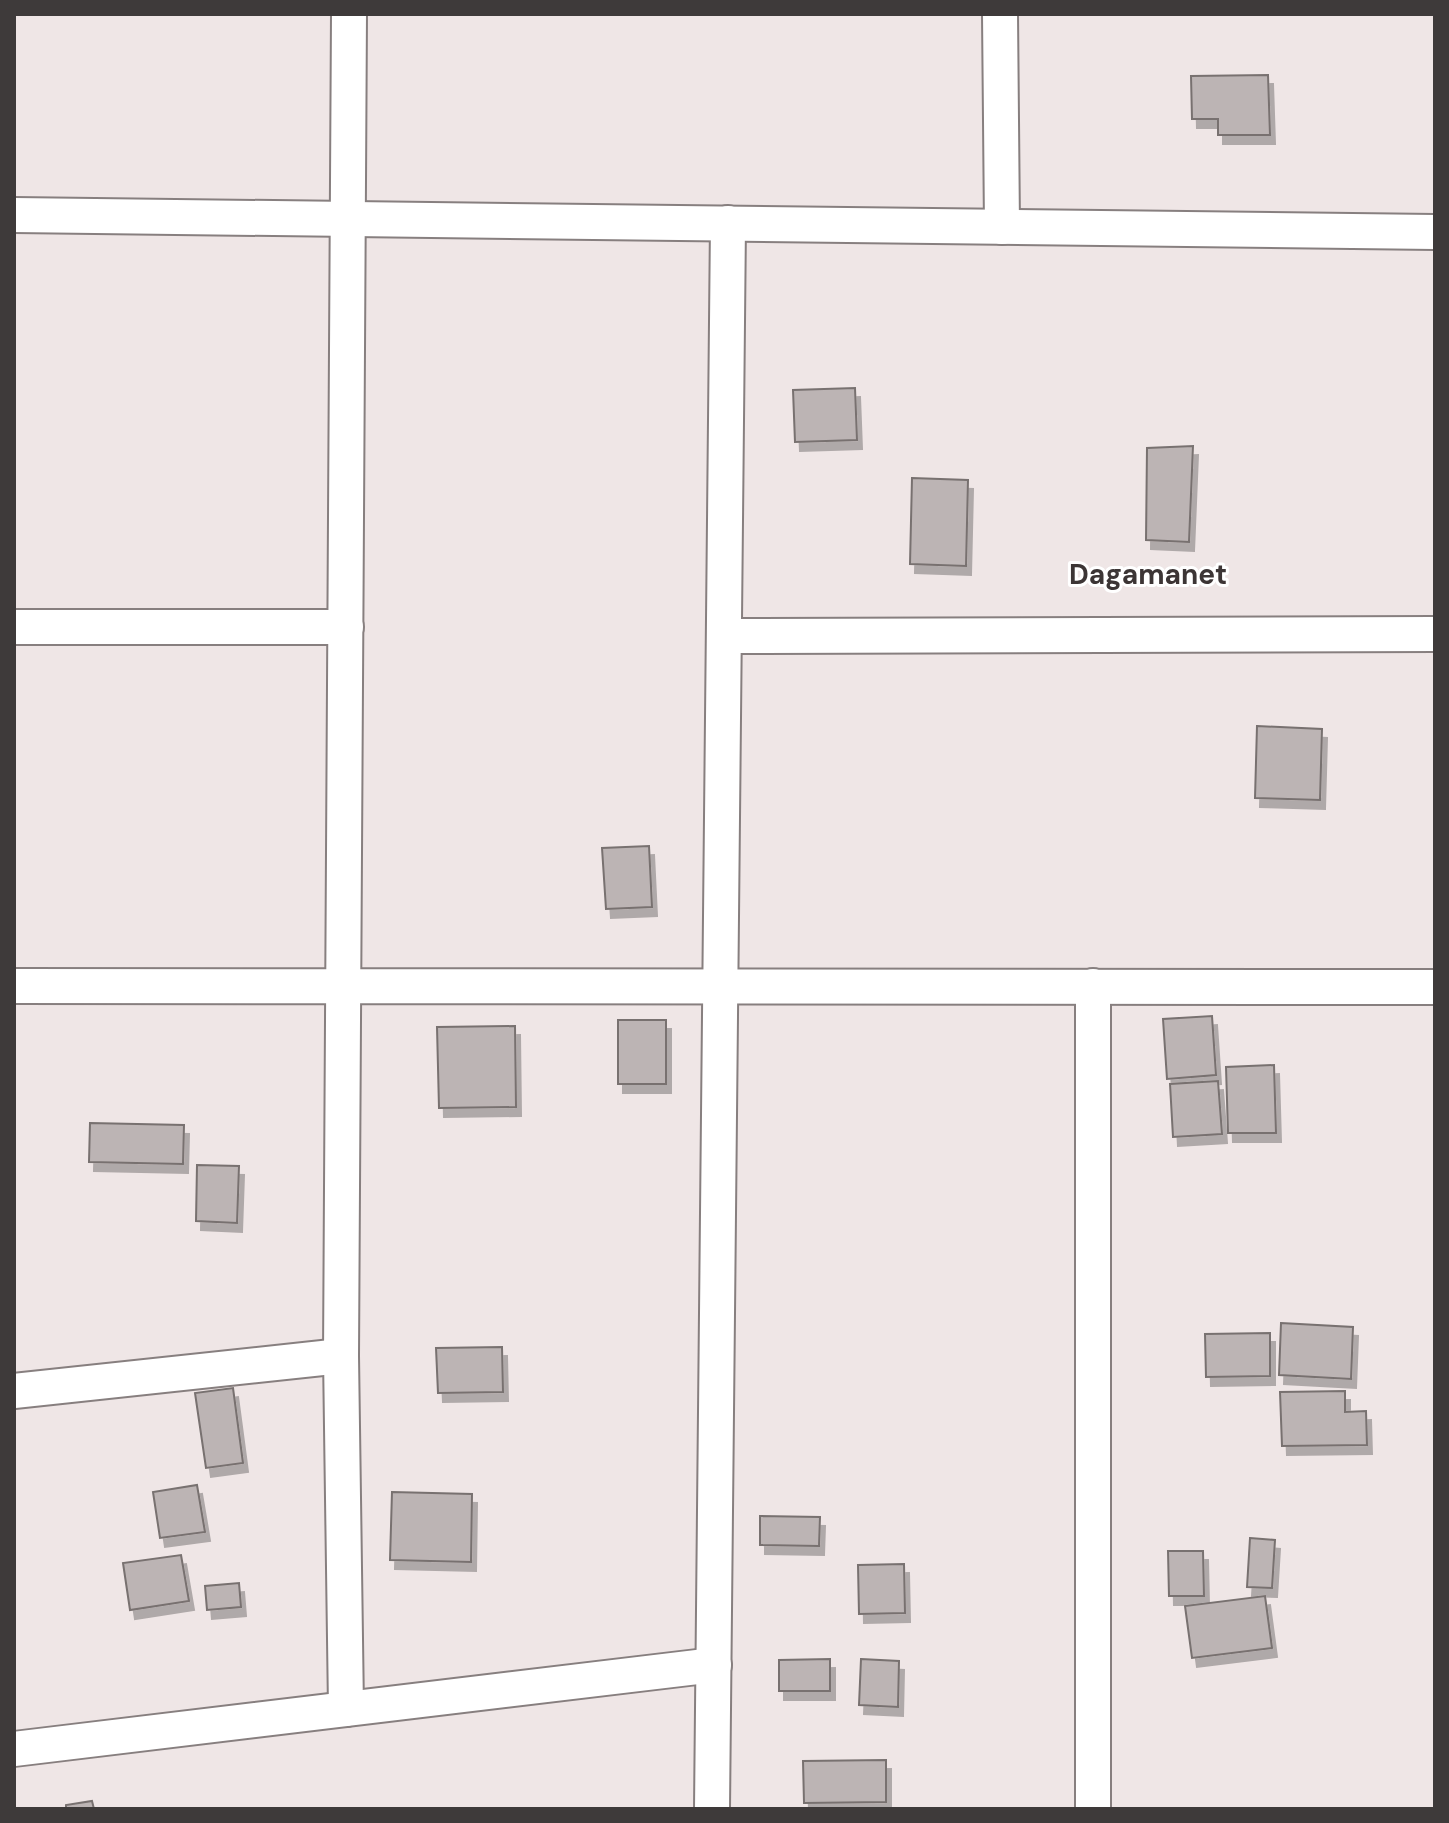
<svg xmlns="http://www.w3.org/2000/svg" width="1449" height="1823" viewBox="0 0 1449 1823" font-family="'DM Sans',sans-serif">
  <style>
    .building { fill: #bcb4b4; stroke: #787170; stroke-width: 2; filter: url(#shadow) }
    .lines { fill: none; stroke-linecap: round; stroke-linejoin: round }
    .minor-casing { stroke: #877f7f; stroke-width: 38 }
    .minor { stroke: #fff; stroke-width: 34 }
    .labels { text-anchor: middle; stroke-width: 6; stroke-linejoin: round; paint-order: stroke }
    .quarter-label { font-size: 28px; font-weight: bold; fill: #3c3535; stroke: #fff }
  </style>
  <defs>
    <filter id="shadow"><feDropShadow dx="5" dy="9" stdDeviation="0" flood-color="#0004"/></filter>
  </defs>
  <rect width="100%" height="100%" fill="#efe6e6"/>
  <g class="building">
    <path d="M1268,75L1270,135H1218V119H1192L1191,76Z"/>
    <path d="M855,388L857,440L795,442L793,390Z"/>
    <path d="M1193,446L1189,542L1146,540L1147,448Z"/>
    <path d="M912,478L968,480L966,566L910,564Z"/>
    <path d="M1257,726L1322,729L1320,800L1255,798Z"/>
    <path d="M649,846L652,907L606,909L602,848Z"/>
    <path d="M1212,1016L1216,1075L1167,1079L1163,1019Z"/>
    <rect x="618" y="1020" width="48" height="64"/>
    <path d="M515,1026L516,1107L439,1108L437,1027Z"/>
    <path d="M1274,1065L1276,1133H1228L1226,1067Z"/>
    <path d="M1218,1081L1222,1134L1173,1137L1170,1084Z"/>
    <path d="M90,1123L184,1125L183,1164L89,1162Z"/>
    <path d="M197,1165L239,1166L237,1223L196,1221Z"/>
    <path d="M1281,1323L1353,1327L1351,1379L1279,1375Z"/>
    <path d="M1270,1333V1376L1206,1377L1205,1334Z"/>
    <path d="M502,1347L503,1392L438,1393L436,1348Z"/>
    <path d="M233,1388L243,1463L206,1468L195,1393Z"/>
    <path d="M1345,1391V1412L1366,1411L1367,1445L1282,1446L1280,1392Z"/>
    <path d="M197,1485L205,1532L160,1538L153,1492Z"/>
    <path d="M392,1492L472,1494L471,1562L390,1560Z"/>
    <path d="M760,1516L820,1517L819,1546L760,1545Z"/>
    <path d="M1250,1538L1275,1540L1272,1588L1247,1587Z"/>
    <path d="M1168,1551H1203L1204,1596H1169Z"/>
    <path d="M181,1555L189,1601L130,1610L123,1563Z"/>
    <path d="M904,1564L905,1613L859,1614L858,1565Z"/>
    <path d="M239,1583L241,1607L207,1610L205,1586Z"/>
    <path d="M1265,1596L1272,1648L1192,1658L1185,1606Z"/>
    <path d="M830,1659V1691H779V1660Z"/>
    <path d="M861,1659L899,1661L898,1707L859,1705Z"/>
    <path d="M886,1760V1802L804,1803L803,1761Z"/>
    <path d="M92,1801L94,1809H66V1805Z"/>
  </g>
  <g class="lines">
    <g class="minor-casing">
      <g id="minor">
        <path d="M1000,14L1002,227"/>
        <path d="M14,215L1435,232"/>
        <path d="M14,627H346"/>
        <path d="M724,636L1435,634"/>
        <path d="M14,986L1435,987"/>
        <path d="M14,1391L341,1356"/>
        <path d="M346,1709L341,1356L349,14"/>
        <path d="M14,1749L714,1665"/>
        <path d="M712,1809L728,223"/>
        <path d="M1093,1809V986"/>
      </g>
    </g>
    <use href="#minor" class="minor"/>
  </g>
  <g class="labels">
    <g class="quarter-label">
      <text x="1148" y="584">Dagamanet</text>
    </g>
  </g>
  <rect width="1449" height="1823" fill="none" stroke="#3e3a3a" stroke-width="32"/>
</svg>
